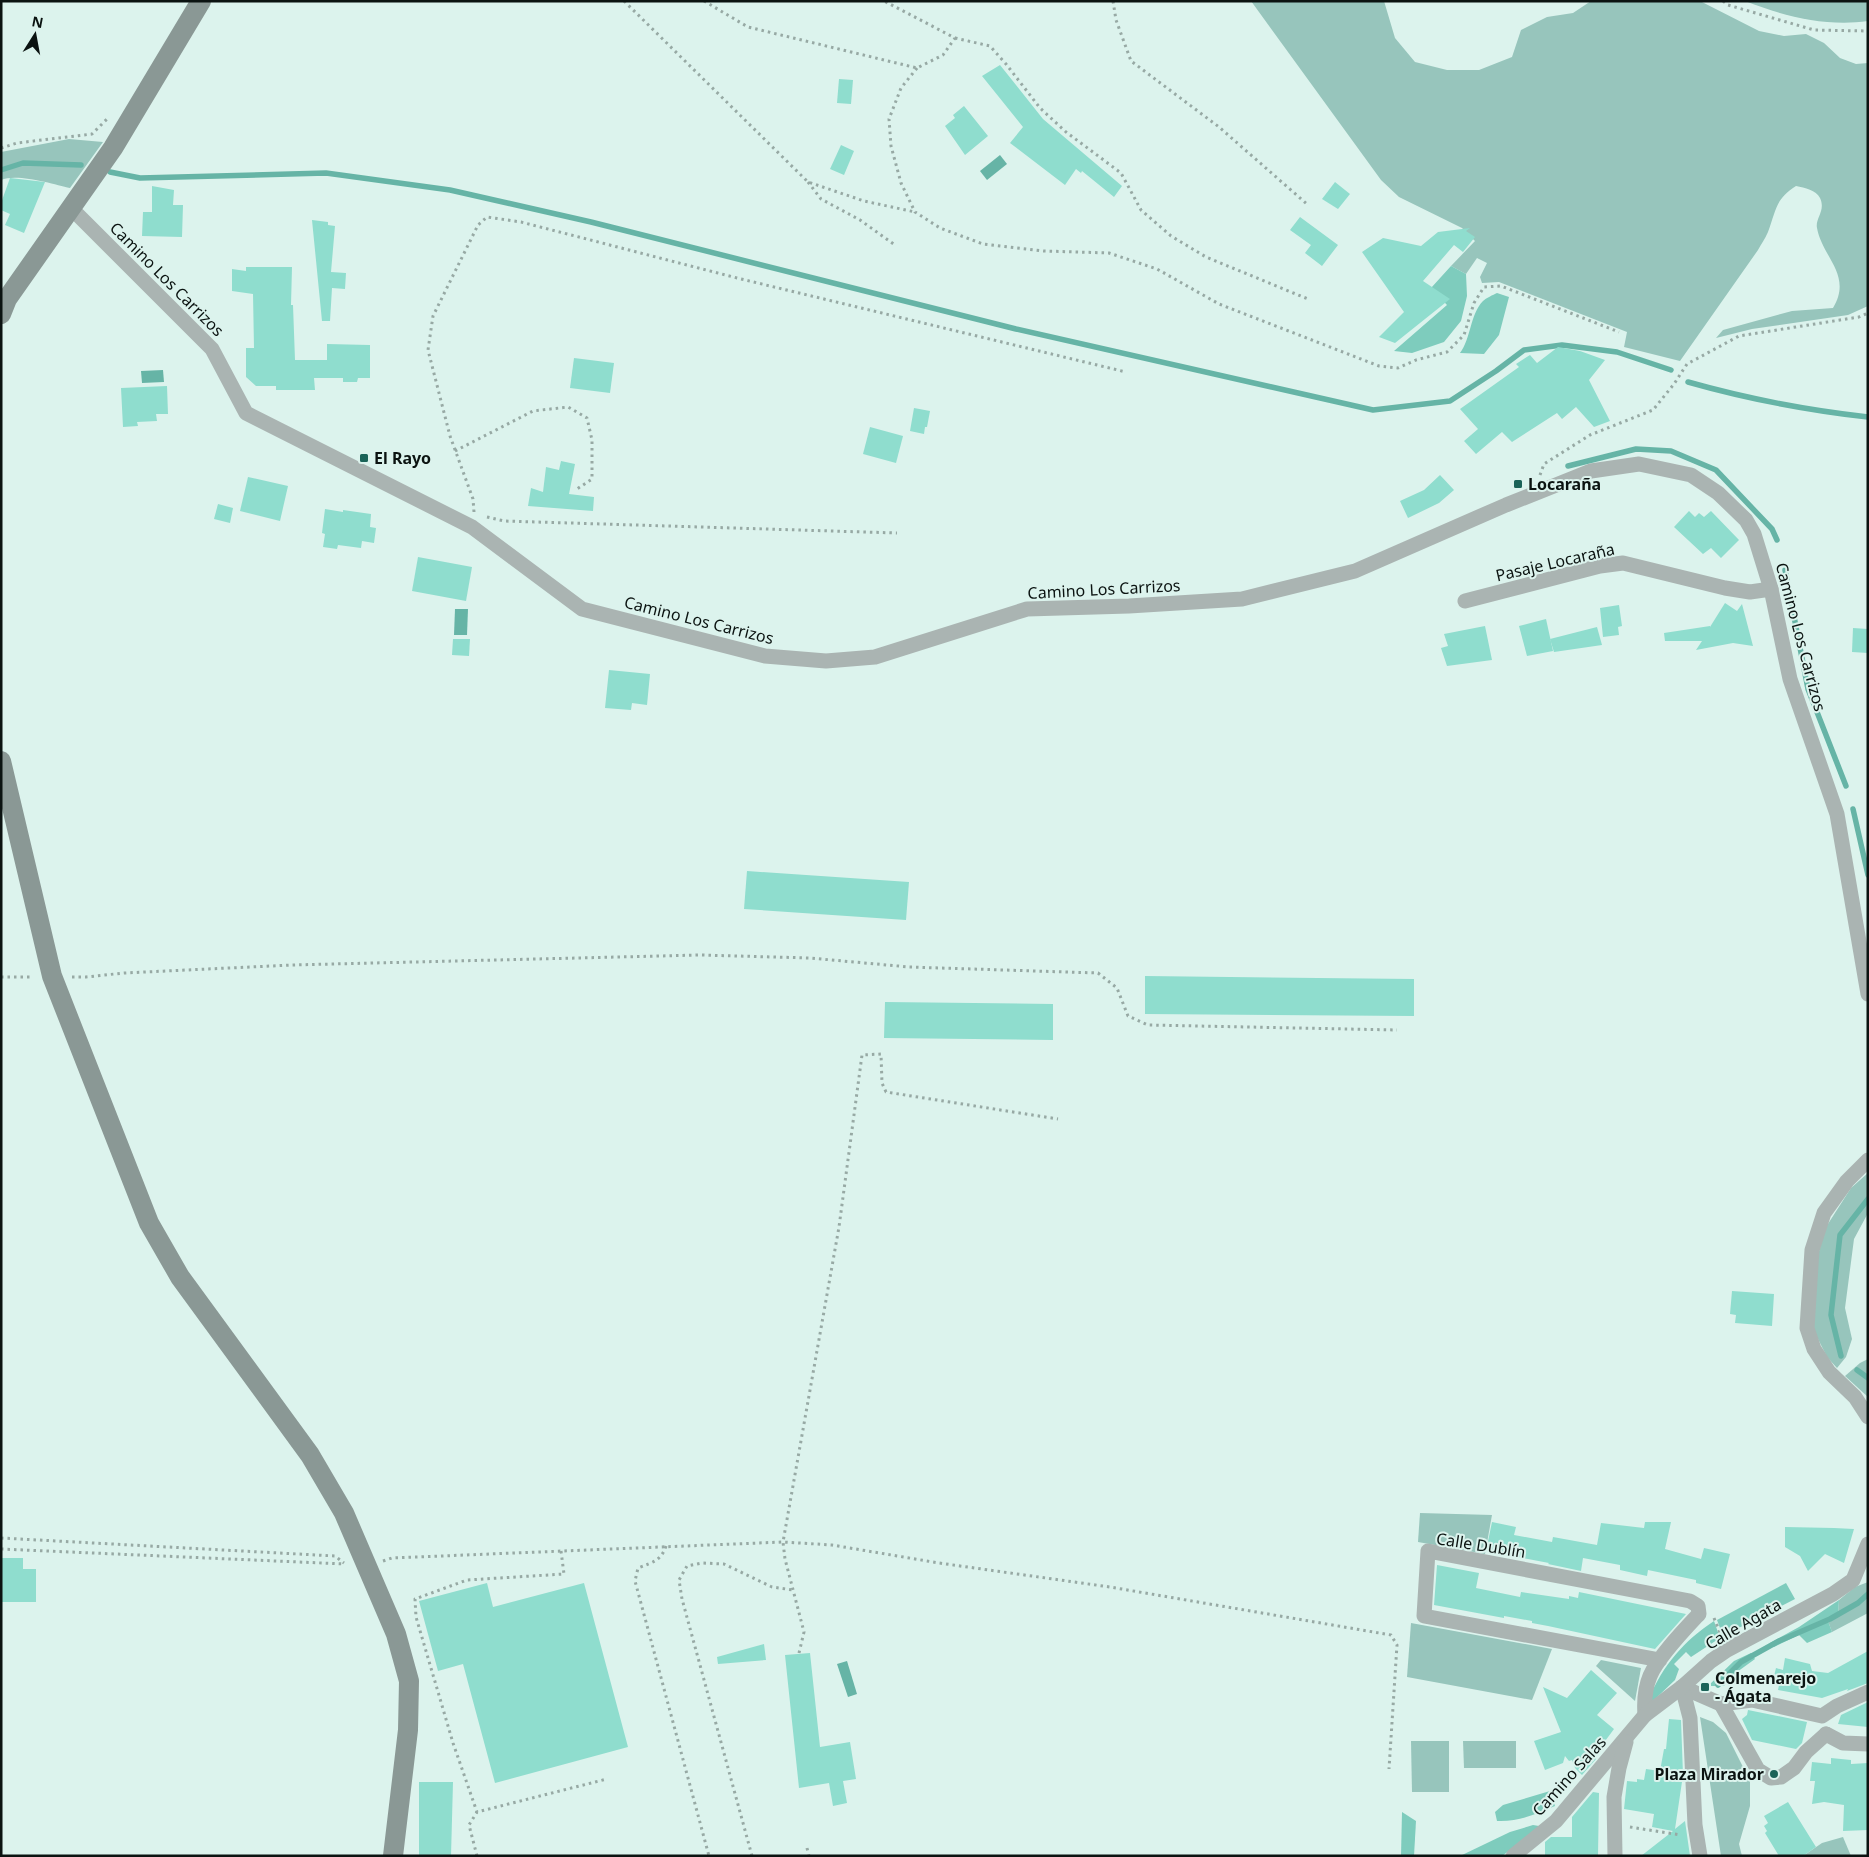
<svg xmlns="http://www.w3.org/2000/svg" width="1869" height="1857" viewBox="0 0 1869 1857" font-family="'Noto Sans',sans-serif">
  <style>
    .green { fill: #97c5bc }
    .forest { fill: #7eccbd }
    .water { fill: #66b4a6 }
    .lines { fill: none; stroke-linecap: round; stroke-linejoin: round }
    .stream { stroke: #66b4a6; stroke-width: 5.5 }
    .building { fill: #8fddce }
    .path { stroke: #97a9a4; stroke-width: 3; stroke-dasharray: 2.5 4; stroke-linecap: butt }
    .street { stroke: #aab4b2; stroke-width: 15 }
    .secondary { stroke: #8a9895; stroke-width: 20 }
    .poi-dot { fill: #1a6358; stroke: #dcf3ed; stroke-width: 2 }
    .labels { text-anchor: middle; stroke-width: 4; stroke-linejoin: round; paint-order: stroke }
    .street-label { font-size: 16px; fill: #0b1311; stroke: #dcf3ed }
    .poi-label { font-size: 16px; font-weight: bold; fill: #0b1311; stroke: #dcf3ed; text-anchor: start }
  </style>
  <rect width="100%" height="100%" fill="#dcf3ed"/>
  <g class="green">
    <path d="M1251,1H1384L1395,38L1415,62L1447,70H1479L1512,57L1521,30L1547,17L1573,13L1591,1H1700L1759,31L1784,36L1806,34L1824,43L1840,58L1856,64L1868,63V306L1848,315L1752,329L1716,338L1723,330L1792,311L1833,308C1853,275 1822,257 1817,228C1815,218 1826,211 1820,198C1816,190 1805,188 1796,186C1775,199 1776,211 1768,232C1765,239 1761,244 1758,250L1680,361L1624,347L1627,332L1499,282L1482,283L1480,277L1487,263L1477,258L1466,274L1451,266L1475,241L1462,228L1399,197L1381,180Z"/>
    <path d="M1745,1H1868V21C1826,27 1783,16 1745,1Z"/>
    <path d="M69,139L103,142L70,188C53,184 17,173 1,180V152Z"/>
    <path d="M1868,1173V1213L1854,1239L1845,1308L1852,1339L1846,1357L1837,1368L1827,1357L1813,1329L1817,1258L1826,1227L1851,1188Z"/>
    <path d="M1868,1359V1397L1845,1376L1860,1363Z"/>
    <path d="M1420,1513L1492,1515L1485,1554L1418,1542Z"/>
    <path d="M1868,1582V1613L1832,1632L1828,1621L1838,1614L1839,1600L1855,1587Z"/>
    <path d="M1411,1623L1552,1649L1532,1700L1407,1677Z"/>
    <path d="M1601,1660L1641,1668L1635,1701L1596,1666Z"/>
    <path d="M1700,1717L1713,1722L1726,1733L1750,1781V1806L1739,1844L1742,1856H1721Z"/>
    <path d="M1411,1741H1449V1792H1412Z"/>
    <path d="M1463,1741H1516V1768H1464Z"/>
    <path d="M1843,1837L1851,1856H1803L1822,1843Z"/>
  </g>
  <g class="forest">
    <path d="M1451,266L1466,274L1467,296L1461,321L1444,342L1412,353L1394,351L1447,305L1431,288Z"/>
    <path d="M1497,293L1509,297L1499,335L1484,354L1460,353C1471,339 1470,314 1483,301C1486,298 1493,295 1497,293Z"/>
    <path d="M1786,1583L1795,1599L1723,1636L1717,1620Z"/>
    <path d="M1839,1600L1838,1614L1828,1621L1832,1632L1807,1643L1799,1635L1774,1647L1770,1643L1799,1627Z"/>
    <path d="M1714,1621L1720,1638L1691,1657L1686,1652L1674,1664L1679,1669L1675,1680L1653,1701L1649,1699C1662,1666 1685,1640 1714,1621Z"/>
    <path d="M1751,1653L1755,1659L1737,1672L1724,1686H1708L1734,1661Z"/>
    <path d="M1550,1791L1555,1806C1536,1814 1519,1822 1497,1821L1495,1812L1503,1805Z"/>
    <path d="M1402,1812L1416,1821L1414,1856H1401Z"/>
    <path d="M1533,1825L1539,1826V1829L1502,1856H1460L1510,1832Z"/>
  </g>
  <g class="water">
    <path d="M1000,155L1007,164L987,180L980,171Z"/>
    <path d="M163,370L164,382L142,383L141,371Z"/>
    <path d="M455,609H468L467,635H454Z"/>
    <path d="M847,1661L857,1694L848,1697L837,1664Z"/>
  </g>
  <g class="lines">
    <g class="stream">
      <path d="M1,170L23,163L81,165"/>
      <path d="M110,172L140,178L326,173L450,190L591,222L1016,329L1373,410L1450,401L1496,371L1524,350L1562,345L1617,352L1671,370"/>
      <path d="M1688,382C1748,399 1806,410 1868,417"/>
      <path d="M1568,466L1636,449L1671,451L1716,470L1772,529L1777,540"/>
      <path d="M1785,570L1808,689L1846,786"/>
      <path d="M1853,809L1868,875"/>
      <path d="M1841,1356L1831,1315L1840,1235L1868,1199"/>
      <path d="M1857,1370L1868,1378"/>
      <path d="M1718,1685L1741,1662L1779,1641L1830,1619L1858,1603L1868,1594"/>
    </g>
  </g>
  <g class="building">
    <path d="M1000,65L1043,119L1122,186L1114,197L1082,171L1081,173L1076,169L1065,185L1010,143L1023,127L982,76Z"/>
    <path d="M839,79L853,80L851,104L837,103Z"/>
    <path d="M964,106L988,136L965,155L945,126L955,118L953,115Z"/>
    <path d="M841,145L854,151L844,175L830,169Z"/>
    <path d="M10,178L45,182L24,233L5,225L10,214L1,210V203Z"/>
    <path d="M1335,182L1350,194L1338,209L1322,199Z"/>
    <path d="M152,186L174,190L173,205H183L182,237L142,236L143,212H152Z"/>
    <path d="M1300,217L1338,245L1322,266L1305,253L1311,245L1290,230Z"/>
    <path d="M312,220L328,222V225L335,226L331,272L346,273L345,289L332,288L330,321H322Z"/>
    <path d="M1470,228L1466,231L1475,237L1463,252L1454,245L1423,281L1450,299L1395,343L1379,337L1404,312L1362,252L1383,238L1421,246L1438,232Z"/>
    <path d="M246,267H292L291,305H293L295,360H327V344L370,345V378H358L357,382H343V378H314L315,390H276V386H256L246,377V348H254L253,294L232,291V269L246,271Z"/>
    <path d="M1558,347L1580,351L1605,360L1589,380L1610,421L1594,427L1576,407L1562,419L1557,413L1512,442L1502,432L1476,454L1464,441L1478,429L1460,409L1519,367L1516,364L1530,355L1537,363Z"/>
    <path d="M574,358L614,363L610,393L570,388Z"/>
    <path d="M167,386L168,414H156L157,421L137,422L138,426L123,427L121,388Z"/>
    <path d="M914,408L930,411L927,427H925L924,434L910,431Z"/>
    <path d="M870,427L903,436L896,463L863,454Z"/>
    <path d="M561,461L575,464L569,494L594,497L593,511L528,506L531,488L543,492L546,467L559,470Z"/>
    <path d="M1440,475L1454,490L1439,503L1408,518L1400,501L1424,490Z"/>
    <path d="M248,477L288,486L280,521L240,511Z"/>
    <path d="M218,504L233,508L230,523L214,519Z"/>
    <path d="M325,509L343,512V510L371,514L370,527L376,528L374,543L362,541L361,548L338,545L337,549L323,547L325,534L322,533Z"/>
    <path d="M1689,511L1695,517L1699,513L1704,517L1711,511L1739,540L1721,558L1711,548L1703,554L1674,527Z"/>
    <path d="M418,557L472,567L466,601L412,591Z"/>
    <path d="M1725,603L1737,611L1742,604L1753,646L1733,643L1696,650L1702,641H1665L1664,633L1710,626V627Z"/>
    <path d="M1619,605L1622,626L1618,627L1619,635L1603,637L1600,608Z"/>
    <path d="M1546,619L1553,651L1527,656L1519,626Z"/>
    <path d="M1485,626L1492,660L1447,666L1441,648L1448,646L1444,634Z"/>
    <path d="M1597,627L1602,645L1554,652L1550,639Z"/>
    <path d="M1853,628L1868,629V653L1852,652Z"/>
    <path d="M453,639H470L469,656L452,655Z"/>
    <path d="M609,670L650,674L647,705L632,703L631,710L605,708Z"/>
    <path d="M747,871L909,882L906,920L744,909Z"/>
    <path d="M1145,976L1414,979V1016L1145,1014Z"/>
    <path d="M885,1002L1053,1004V1040L884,1038Z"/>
    <path d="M1732,1291L1774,1294L1772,1326L1735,1323L1736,1315L1730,1314Z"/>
    <path d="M1492,1522L1516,1527L1514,1535L1552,1542L1553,1537L1597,1545L1601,1523L1644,1528L1645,1522H1671L1665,1549L1701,1559L1704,1548L1730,1554L1721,1589L1696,1583V1580L1648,1570L1647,1576L1620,1570V1565L1583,1558L1581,1571L1548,1564L1549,1563L1486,1551Z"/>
    <path d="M1785,1527L1834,1528L1854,1529L1844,1563L1825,1554L1808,1571L1800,1556L1785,1547Z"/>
    <path d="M2,1558H23V1569H36V1602H2Z"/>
    <path d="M1437,1565L1479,1573L1476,1588L1520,1597L1521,1592L1569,1599V1596L1578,1598L1579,1592L1686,1614L1655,1649L1548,1626L1532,1623V1621L1504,1616V1618L1434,1605Z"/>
    <path d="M487,1583L493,1607L584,1583L628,1747L495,1783L463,1664L438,1671L419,1601Z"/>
    <path d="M764,1644L766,1660L718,1664L717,1657Z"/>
    <path d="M1868,1651V1683L1847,1691L1848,1689L1822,1698L1778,1690L1779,1685L1772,1684L1776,1668L1783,1670L1785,1658L1810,1664L1812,1671L1828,1673Z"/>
    <path d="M810,1653L820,1747L850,1742L856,1779L843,1781L847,1803L833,1806L829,1783L799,1788L785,1655Z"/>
    <path d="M1591,1670L1617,1693L1597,1715L1614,1729L1594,1756L1596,1759L1582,1775L1575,1768L1572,1760L1569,1761L1565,1756L1563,1763L1545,1770L1534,1741L1561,1732L1543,1687L1567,1698Z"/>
    <path d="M1868,1702V1727L1838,1724L1841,1715Z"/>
    <path d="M1748,1710L1807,1722L1802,1743L1796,1749L1752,1740L1742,1719L1747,1715Z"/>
    <path d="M1669,1719L1681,1720L1683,1775L1675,1829L1685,1821L1690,1856H1641L1673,1831L1652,1827L1654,1814L1624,1809L1627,1781L1637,1782V1779L1644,1780L1646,1769L1660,1771L1664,1749H1666Z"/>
    <path d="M1831,1758L1851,1760V1764L1868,1763V1830L1843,1831L1844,1805L1824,1802L1812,1804L1815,1781H1810L1812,1762L1831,1764Z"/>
    <path d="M419,1782H453L451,1856H419Z"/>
    <path d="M1593,1792L1599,1793L1598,1856H1545V1842L1551,1837H1572V1817Z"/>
    <path d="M1788,1802L1816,1847L1803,1856H1779L1765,1833L1767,1831L1764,1826L1768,1823L1764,1816Z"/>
  </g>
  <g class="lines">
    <g class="path">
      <path d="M624,1L808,182L864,201L915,212"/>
      <path d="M704,1L748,27L917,68L943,55L955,38L884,1"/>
      <path d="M1113,1L1116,20L1131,61L1219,127L1308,205"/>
      <path d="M1723,1L1728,5L1814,30L1868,31"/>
      <path d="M955,38L990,46L1006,64L1040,108L1066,132L1121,173L1141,210L1171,236L1206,257L1308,299"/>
      <path d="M917,68L901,88L889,119L891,146L901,183L915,212L940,228L983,244L1044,251L1109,253L1157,269L1219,304L1379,366L1398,368L1416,360L1447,352L1464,335L1474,303L1484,287L1501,286L1619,332"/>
      <path d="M1,148L17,143L92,134L107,119"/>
      <path d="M808,182L821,199L860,220L895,245"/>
      <path d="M455,451L533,411L568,407L587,418L592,440V479L577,489"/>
      <path d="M1540,475L1544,464L1590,435L1653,410L1674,384L1687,364L1739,336L1859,317L1868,313"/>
      <path d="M474,512L473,499L450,436L428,350L433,316L478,225L487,217L521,222L737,278L1126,372"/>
      <path d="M487,517L504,521L897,533"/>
      <path d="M1,977H33"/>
      <path d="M72,977H86L124,973L292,965L700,955L810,958L909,967L1098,973L1117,988L1128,1016L1148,1025L1397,1030"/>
      <path d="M1,1538L335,1556L344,1563"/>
      <path d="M666,1546C661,1561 653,1562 638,1568L635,1581L709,1856"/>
      <path d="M1,1549L345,1564"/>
      <path d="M561,1551L564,1574L467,1580L415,1599L416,1617L453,1743L477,1812L607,1779"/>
      <path d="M383,1561L392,1558L783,1542L832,1545L939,1563L1110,1587L1391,1635L1397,1645L1389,1769"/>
      <path d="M1714,1618L1721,1635"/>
      <path d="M799,1653L804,1632L785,1559L783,1542L839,1227L862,1055L881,1054L882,1083L886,1092L1058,1119"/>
      <path d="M1630,1827L1681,1835"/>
      <path d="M807,1848L809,1856"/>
      <path d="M477,1856L469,1825L477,1812"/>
      <path d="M752,1856L682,1599L679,1580L687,1566L702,1563L724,1564L772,1587L793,1590"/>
    </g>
    <g class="street">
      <path d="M71,208L212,349L246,413L472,527L582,609L765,656L826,661L875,657L1027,609L1129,606L1242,599L1355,571L1506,505L1591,471L1639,464L1691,475L1718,493L1746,520L1754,534L1771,589L1790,679L1837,814L1868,994"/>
      <path d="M1465,601L1600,566L1623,563L1725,588L1750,592L1771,589"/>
      <path d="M1868,1160L1847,1181L1824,1213L1812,1250L1807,1328L1814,1349L1829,1372L1855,1397L1868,1417"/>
      <path d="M1682,1687L1721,1704L1752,1700L1822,1716L1837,1706L1868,1692"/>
      <path d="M1682,1687L1690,1718L1695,1825L1700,1856"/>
      <path d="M1721,1704L1758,1770L1771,1778L1781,1777L1794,1768L1806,1752L1826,1734"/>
      <path d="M1645,1715C1644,1702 1645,1688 1650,1676C1658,1657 1684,1630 1699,1614L1698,1606L1690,1601L1428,1551L1424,1616L1660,1660"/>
      <path d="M1826,1734L1843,1743L1868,1744"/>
      <path d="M1513,1856L1556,1821L1645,1715L1682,1687L1711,1661L1727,1650L1833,1594L1853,1580L1868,1544"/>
      <path d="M1615,1856L1614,1797L1619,1768L1626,1742"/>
    </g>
    <g class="secondary">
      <path d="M1,314L7,299L113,148L201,1"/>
      <path d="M1,761L52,976L149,1223L180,1277L310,1455L344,1513L396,1634L409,1681L408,1730L393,1856"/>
    </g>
  </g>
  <g class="poi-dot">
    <rect x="359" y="453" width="10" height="10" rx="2.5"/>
    <rect x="1513" y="479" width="10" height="10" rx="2.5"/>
    <rect x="1700" y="1682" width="10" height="10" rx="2.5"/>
    <circle cx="1774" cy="1774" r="5"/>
  </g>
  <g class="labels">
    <g class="street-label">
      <text transform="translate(167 279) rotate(45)" y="6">Camino Los Carrizos</text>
      <text transform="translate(1555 562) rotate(-13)" y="6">Pasaje Locaraña</text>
      <text transform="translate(1104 589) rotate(-3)" y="6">Camino Los Carrizos</text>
      <text transform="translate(699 620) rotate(14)" y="6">Camino Los Carrizos</text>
      <text transform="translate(1801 637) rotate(75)" y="6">Camino Los Carrizos</text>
      <text transform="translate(1481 1545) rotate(9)" y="6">Calle Dublín</text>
      <text transform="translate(1743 1624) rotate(-30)" y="6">Calle Agata</text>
      <text transform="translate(1569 1776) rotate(-48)" y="6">Camino Salas</text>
    </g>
    <g class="poi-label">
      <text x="374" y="464">El Rayo</text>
      <text x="1528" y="490">Locaraña</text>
      <text x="1715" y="1684">Colmenarejo<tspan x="1715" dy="18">- Ágata</tspan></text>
      <text x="1764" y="1780" text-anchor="end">Plaza Mirador</text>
    </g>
  </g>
  <rect width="1869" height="1857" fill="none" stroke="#0b1311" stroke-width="5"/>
  <g transform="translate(35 35) rotate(11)" stroke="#dcf3ed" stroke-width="4" paint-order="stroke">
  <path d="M0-4L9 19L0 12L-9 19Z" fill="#0b1311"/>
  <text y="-8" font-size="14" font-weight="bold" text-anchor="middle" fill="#0b1311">N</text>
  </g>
</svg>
